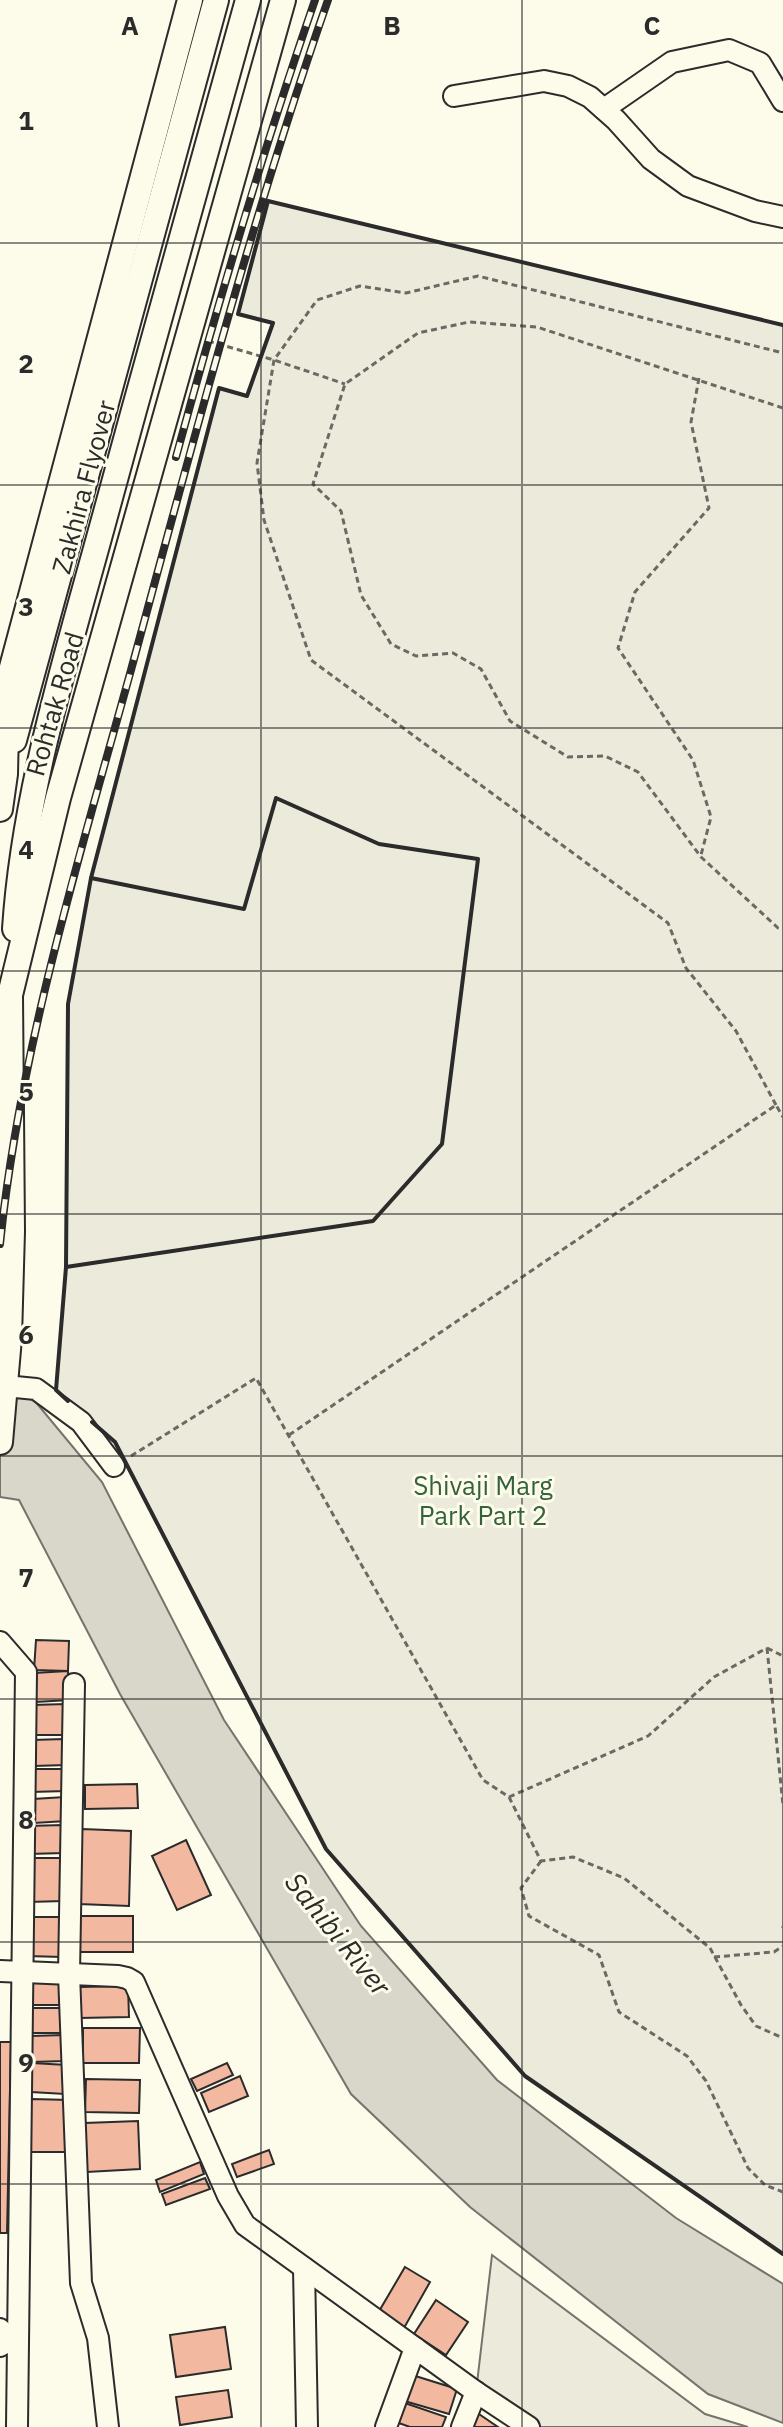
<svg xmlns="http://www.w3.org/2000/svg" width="783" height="2427" viewBox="0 0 783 2427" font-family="'IBM Plex Sans',sans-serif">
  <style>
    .green { fill: #ecebdb; stroke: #74746e; stroke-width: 2 }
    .water { fill: #d8d7c9; stroke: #74746e; stroke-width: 2 }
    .building { fill: #f2b8a0; stroke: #2b2b2b; stroke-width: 2 }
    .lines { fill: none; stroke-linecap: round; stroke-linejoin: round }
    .minor-casing { stroke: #2b2b2b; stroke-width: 24 }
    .major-casing { stroke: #2b2b2b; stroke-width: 28 }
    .path { stroke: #6a6964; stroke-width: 3; stroke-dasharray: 6 4; stroke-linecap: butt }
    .minor { stroke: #fdfbea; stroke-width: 20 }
    .major { stroke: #fdfbea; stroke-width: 24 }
    .rail-casing { stroke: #2b2b2b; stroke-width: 8 }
    .rail { stroke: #fdfbea; stroke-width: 5; stroke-dasharray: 15; stroke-linecap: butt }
    .wall { stroke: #2b2b2b; stroke-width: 4 }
    .grid { fill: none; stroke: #2b2b2b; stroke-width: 2; stroke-opacity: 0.55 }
    .labels { text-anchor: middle; stroke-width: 6; stroke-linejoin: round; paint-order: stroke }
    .street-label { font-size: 26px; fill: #2b2b2b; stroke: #fdfbea }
    .park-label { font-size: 26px; fill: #34623c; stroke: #fdfbea }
    .water-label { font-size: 28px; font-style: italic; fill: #2b2b2b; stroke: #fdfbea }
    .grid-label { font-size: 26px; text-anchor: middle; font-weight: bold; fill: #2b2b2b; stroke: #fdfbea; stroke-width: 6; stroke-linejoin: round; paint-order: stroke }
  </style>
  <rect width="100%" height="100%" fill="#fdfbea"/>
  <g class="green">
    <path d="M268,201L783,325V2254L525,2076L326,1850L115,1442L56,1390L66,1267L68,1004L91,878L219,388L247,396L272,323L238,314Z"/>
    <path d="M492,2255L705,2414L748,2427H534L476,2392Z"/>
  </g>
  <path class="water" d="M0,1392L34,1400L102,1482L224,1720L361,1926L497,2080L676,2218L783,2284V2423L708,2394L470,2207L351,2094L120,1694L19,1500L0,1497Z"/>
  <g class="building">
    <path d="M36,1640L69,1641L68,1671L34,1670Z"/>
    <path d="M68,1671L69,1700L36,1702L34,1673Z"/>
    <path d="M66,1704V1735H32V1705Z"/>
    <path d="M64,1739L66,1765L34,1766L32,1740Z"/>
    <path d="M31,1769H66V1791L31,1792Z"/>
    <path d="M137,1784L138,1808L85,1809V1785Z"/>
    <path d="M65,1797L66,1821L34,1823L33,1799Z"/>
    <path d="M63,1825L64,1853L28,1854L27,1826Z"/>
    <path d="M82,1829L131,1831L129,1906L79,1904Z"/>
    <path d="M186,1840L211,1895L177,1910L152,1856Z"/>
    <path d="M27,1858H63V1901L28,1902Z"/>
    <rect x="80" y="1916" width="53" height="36"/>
    <path d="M28,1917H63L62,1957L27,1956Z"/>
    <rect x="30" y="1975" width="33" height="30"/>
    <path d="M128,1986L129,2017L80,2018V1987Z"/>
    <rect x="32" y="2008" width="31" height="25"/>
    <path d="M83,2028H140L139,2063H83Z"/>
    <path d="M64,2035L65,2061L32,2062L31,2036Z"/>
    <path d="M0,2042H11L7,2233H0Z"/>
    <path d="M32,2063L67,2065L65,2094L31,2092Z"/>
    <path d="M227,2063L233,2075L197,2091L191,2079Z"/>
    <path d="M240,2076L248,2096L209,2112L201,2093Z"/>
    <path d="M86,2079L140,2080L139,2113L85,2112Z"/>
    <path d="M31,2099L70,2100L69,2152H31Z"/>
    <path d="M138,2121L140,2169L87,2172L85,2123Z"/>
    <path d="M269,2150L274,2164L237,2177L232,2164Z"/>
    <path d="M200,2162L204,2174L160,2192L156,2180Z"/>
    <path d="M205,2178L210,2189L166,2205L162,2194Z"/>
    <path d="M405,2267L430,2282L404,2328L378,2313Z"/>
    <path d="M436,2300L468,2322L446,2355L414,2334Z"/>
    <path d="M225,2327L231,2369L176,2377L170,2335Z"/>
    <path d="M409,2374L457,2389L449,2414L401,2400Z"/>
    <path d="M228,2390L232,2417L180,2425L176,2397Z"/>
    <path d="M399,2401L446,2417L442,2427H410L393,2421Z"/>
    <path d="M476,2412L498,2427H468Z"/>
  </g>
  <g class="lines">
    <g class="minor-casing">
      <g id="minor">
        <path d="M454,96L544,81L568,86L590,97L616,120L651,159L688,186L755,211L783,217"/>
        <path d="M604,109L672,62L729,50L760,63L783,101"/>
        <path d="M5,1386L36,1389L81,1422L114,1466"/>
        <path d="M0,1642L26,1672L17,2427"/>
        <path d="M74,1684L69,1974L81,2283L98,2338L108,2427"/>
        <path d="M0,1971L118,1976L127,1978L134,1982L228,2196L245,2225L476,2392L529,2427"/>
        <path d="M304,2268L307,2427"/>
        <path d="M0,2329L11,2340L0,2346"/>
        <path d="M386,2427L415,2348"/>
        <path d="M462,2427L476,2392"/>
      </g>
    </g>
    <g class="major-casing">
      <g id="major">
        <path d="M14,740L216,0"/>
        <path d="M0,809L5,774L7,686L190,0"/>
        <path d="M15,929C24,792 66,659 102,527C150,351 199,175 248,0"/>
        <path d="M0,1442L9,1338L12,1231L10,995L58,798L283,0"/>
      </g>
    </g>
    <g class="path">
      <path d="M208,341L274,360L345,384"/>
      <path d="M699,378L691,422L709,508L635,592L618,648L693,760L711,817L701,855"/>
      <path d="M783,408L537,327L469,322L418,333L345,384L313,484L341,511L361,595L391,644L416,656L453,653L481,669L510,721L568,757L605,756L638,772L701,857L778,928L783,929"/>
      <path d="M776,1105L736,1031L686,968L668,923L311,660L264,520L257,463L274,360L317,300L360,286L406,293L478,276L783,353"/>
      <path d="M289,1435L776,1105L783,1117"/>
      <path d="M131,1456L256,1378L483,1780L509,1797L541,1861L573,1857L624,1878L710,1948L741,2005L756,2026L783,2038"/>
      <path d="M767,1648L783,1805"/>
      <path d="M767,1648L783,1656"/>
      <path d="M509,1797L648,1736L714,1677L767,1648"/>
      <path d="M541,1861L521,1888L529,1916L599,1955L619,2012L687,2056L706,2081L748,2168L765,2185L783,2192"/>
      <path d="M783,1926V1928"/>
      <path d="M714,1957L774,1952L783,1946"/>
    </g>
    <use href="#minor" class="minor"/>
    <use href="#major" class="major"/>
    <g class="rail-casing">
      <g id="rail">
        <path d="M176,457C218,303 263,150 315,0"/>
        <path d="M0,1244C20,1048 79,859 131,670C192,446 251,220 328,0"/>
      </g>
    </g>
    <use href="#rail" class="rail"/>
    <g class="wall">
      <path d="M276,798L379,844L478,859L442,1144L373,1221L66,1267L68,1004L91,878L244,909Z"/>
      <path d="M91,878L219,388L247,396L273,323L238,314L268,201L783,325"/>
      <path d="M66,1267L56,1390L68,1401"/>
      <path d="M92,1422L115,1442L326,1849L525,2076L783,2254"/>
    </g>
  </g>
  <path class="grid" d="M261,0V2427M522,0V2427M0,243H783M0,485H783M0,728H783M0,971H783M0,1214H783M0,1456H783M0,1699H783M0,1942H783M0,2184H783"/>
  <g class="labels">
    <g class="street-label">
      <text transform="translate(84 487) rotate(-75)" y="9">Zakhira Flyover</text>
      <text transform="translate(55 704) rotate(-74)" y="9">Rohtak Road</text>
    </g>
    <g class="park-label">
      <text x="483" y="1495">Shivaji Marg<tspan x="483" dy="30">Park Part 2</tspan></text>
    </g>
    <g class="water-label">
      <text transform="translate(338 1934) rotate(51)" y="10">Sahibi River</text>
    </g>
  </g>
  <g class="grid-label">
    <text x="130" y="35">A</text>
    <text x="392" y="35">B</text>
    <text x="652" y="35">C</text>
    <text x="26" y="130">1</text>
    <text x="26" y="373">2</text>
    <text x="26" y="616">3</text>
    <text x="26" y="859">4</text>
    <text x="26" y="1101">5</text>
    <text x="26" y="1344">6</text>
    <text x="26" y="1587">7</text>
    <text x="26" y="1829">8</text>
    <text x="26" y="2072">9</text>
  </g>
</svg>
